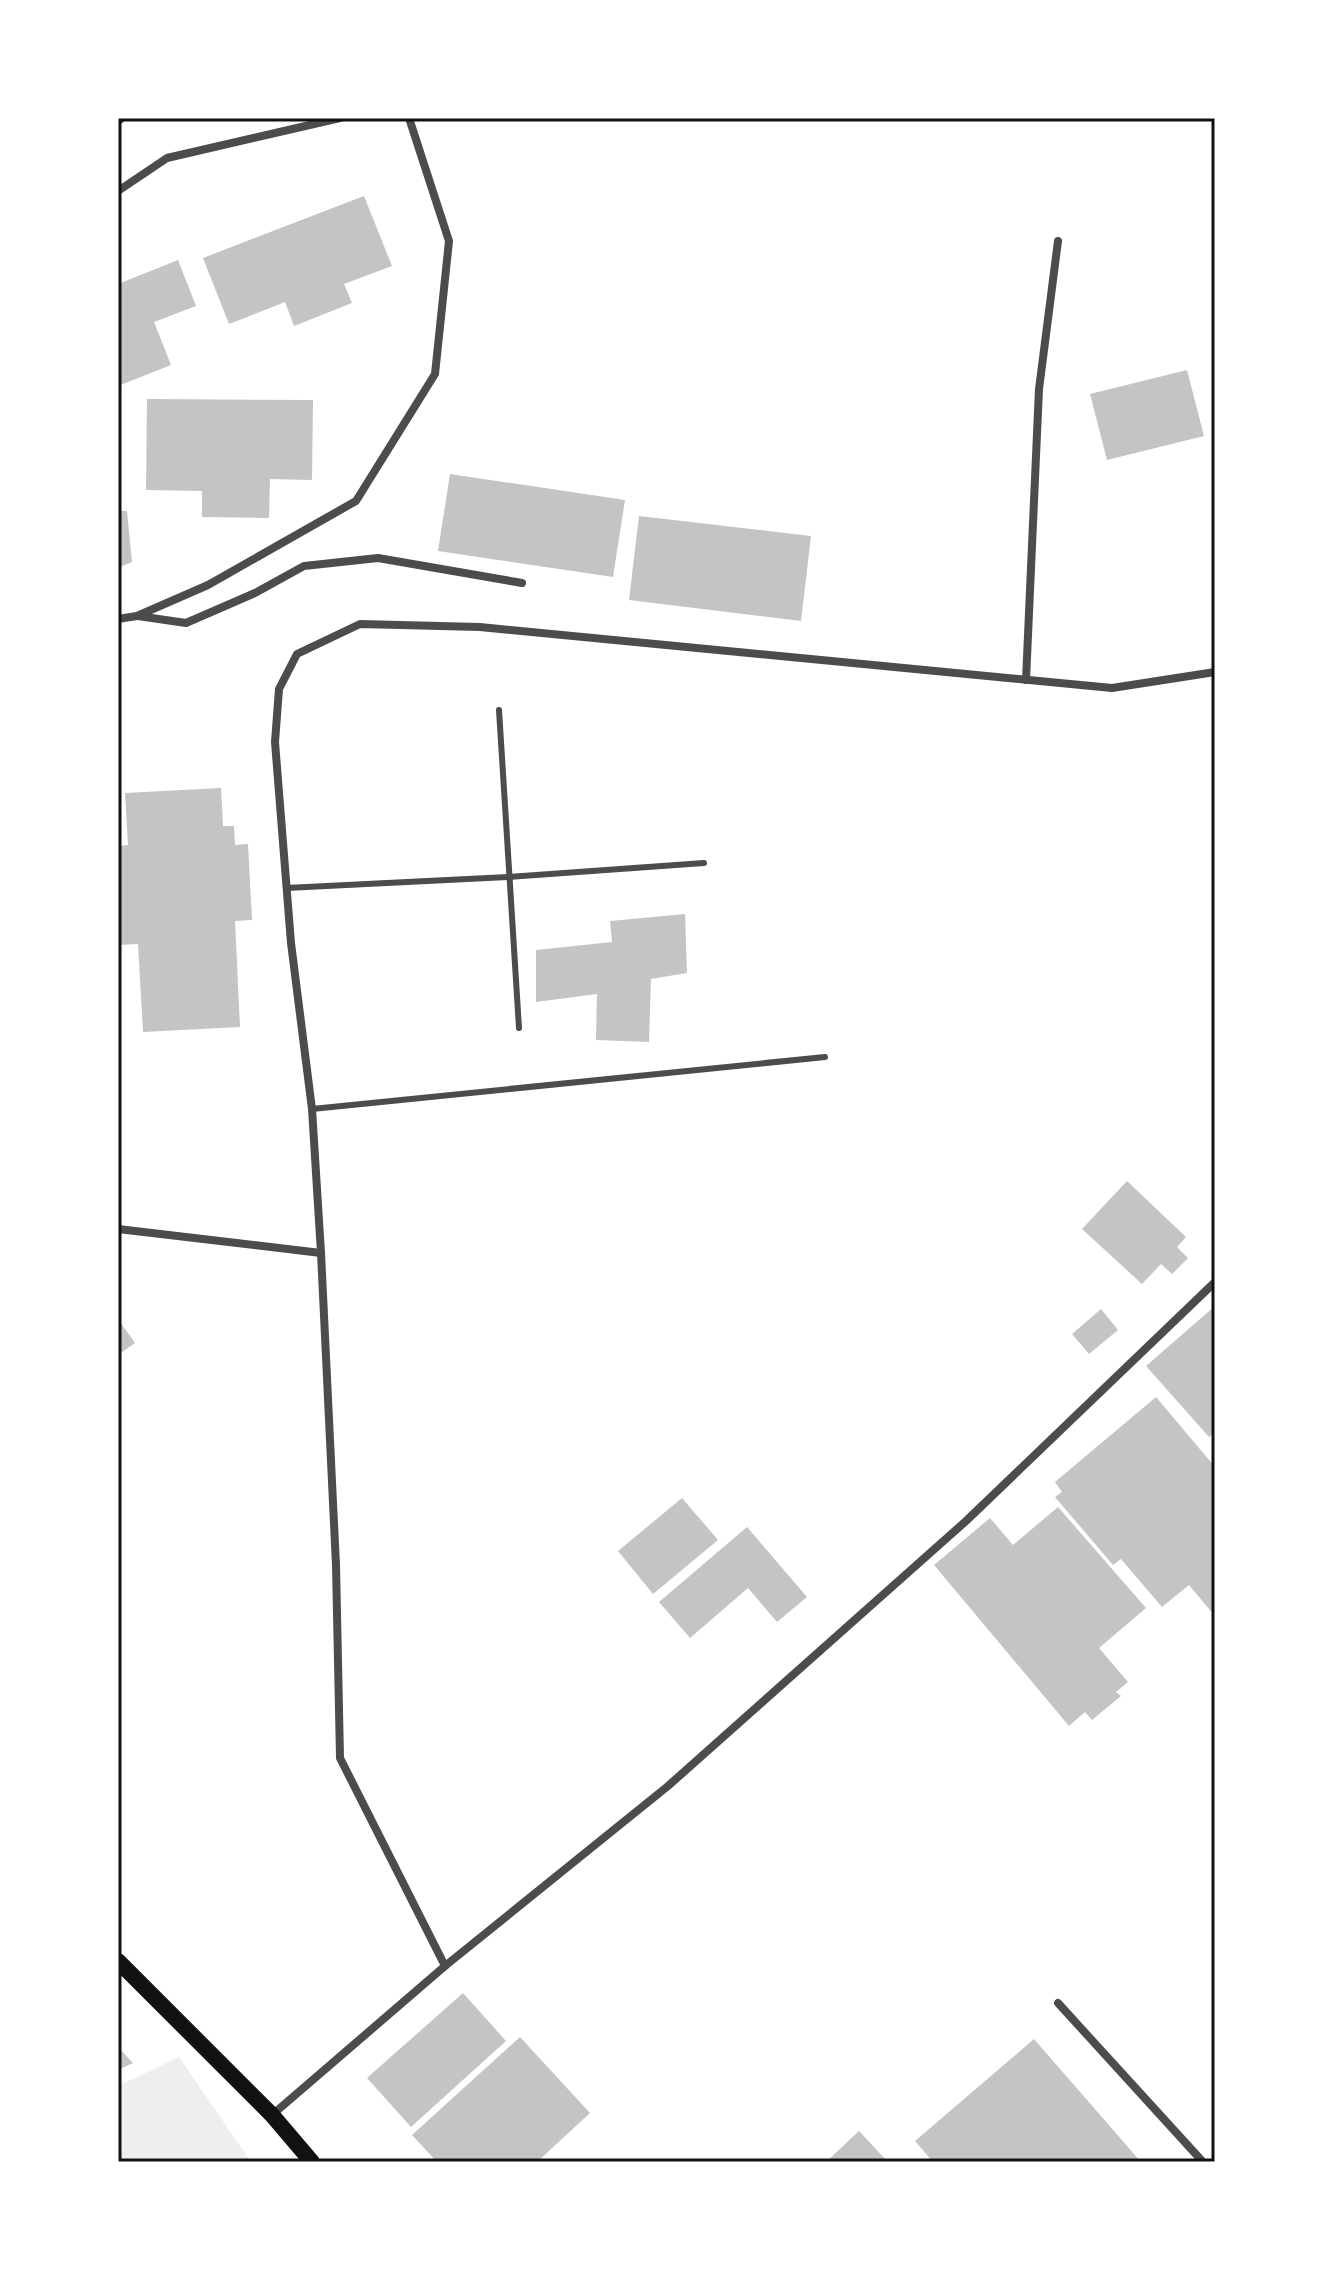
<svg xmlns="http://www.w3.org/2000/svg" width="1333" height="2280" viewBox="0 0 1333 2280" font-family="'Asap Condensed',sans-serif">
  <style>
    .green { fill: #eee }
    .building { fill: #c4c4c4 }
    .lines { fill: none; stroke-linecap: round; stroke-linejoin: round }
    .service { stroke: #4c4c4c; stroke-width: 6 }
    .minor { stroke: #4c4c4c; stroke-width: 8 }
    .secondary { stroke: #111; stroke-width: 16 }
    .neatline { fill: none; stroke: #111; stroke-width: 3 }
  </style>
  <rect width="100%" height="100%" fill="#fff"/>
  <path class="green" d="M179,2057L251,2162H118V2086Z"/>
  <g class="building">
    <path d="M364,196L392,266L344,284L352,303L294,326L285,302L229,324L203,258Z"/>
    <path d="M178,260L196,306L154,322L171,365L118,386V284Z"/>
    <path d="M1187,370L1204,436L1107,460L1090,394Z"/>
    <path d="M147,399L313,400L312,480L270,479L269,518L202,517V491L146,490Z"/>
    <path d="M450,474L625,500L613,577L438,551Z"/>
    <path d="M118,511H127L132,562L118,568Z"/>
    <path d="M639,516L811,536L801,621L629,600Z"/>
    <path d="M221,788L223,826H234L235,845L248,844L252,920L235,921L240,1027L143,1032L138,944L118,945V846L128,845L125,793Z"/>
    <path d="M685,914L687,973L651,979L649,1042L596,1040L597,994L536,1002V950L612,942L610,921Z"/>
    <path d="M1127,1181L1186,1237L1177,1247L1188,1258L1172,1274L1161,1264L1142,1284L1082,1229Z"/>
    <path d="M1215,1306V1432L1209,1437L1146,1366Z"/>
    <path d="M1101,1309L1118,1330L1089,1354L1072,1334Z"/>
    <path d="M118,1319L135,1343L118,1355Z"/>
    <path d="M1156,1397L1215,1467V1616L1189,1585L1162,1607L1121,1559L1113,1565L1055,1497L1062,1492L1055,1482Z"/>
    <path d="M682,1498L718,1540L653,1594L618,1551Z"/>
    <path d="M1058,1507L1146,1608L1099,1648L1128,1682L1116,1692L1121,1696L1092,1720L1085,1712L1069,1726L934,1565L990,1518L1013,1545Z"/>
    <path d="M747,1527L807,1597L777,1622L748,1588L690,1638L659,1602Z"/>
    <path d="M463,1993L506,2041L411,2127L367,2078Z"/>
    <path d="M520,2037L590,2113L537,2162H437L412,2135Z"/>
    <path d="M1034,2039L1141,2162H933L915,2141Z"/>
    <path d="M118,2047L133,2063L118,2070Z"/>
    <path d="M859,2131L888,2162H826Z"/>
  </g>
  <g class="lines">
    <g class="service">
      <path d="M499,710L519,1028"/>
      <path d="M286,888L508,877L704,863"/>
      <path d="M312,1109L825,1057"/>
    </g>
    <g class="minor">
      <path d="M118,121L122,118"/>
      <path d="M118,191L167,158L340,118"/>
      <path d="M138,616L186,623L255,593L304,566L378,558L522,583"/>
      <path d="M118,619L137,616L208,585L356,501L435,374L449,241L409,118"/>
      <path d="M1026,680L1039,389L1058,241"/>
      <path d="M118,1229L321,1253"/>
      <path d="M445,1966L340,1758L336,1565L321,1253L312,1109L291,943L275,742L279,689L297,654L360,624L480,627L1112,688L1215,672"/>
      <path d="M1058,2003L1203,2162"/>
      <path d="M272,2115L445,1966L668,1786L966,1521L1215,1282"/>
    </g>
    <path class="secondary" d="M118,1961L272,2115L312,2162"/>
  </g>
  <rect width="1333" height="2280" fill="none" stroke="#ffffff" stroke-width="240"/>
  <rect x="120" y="120" width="1093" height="2040" class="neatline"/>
</svg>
